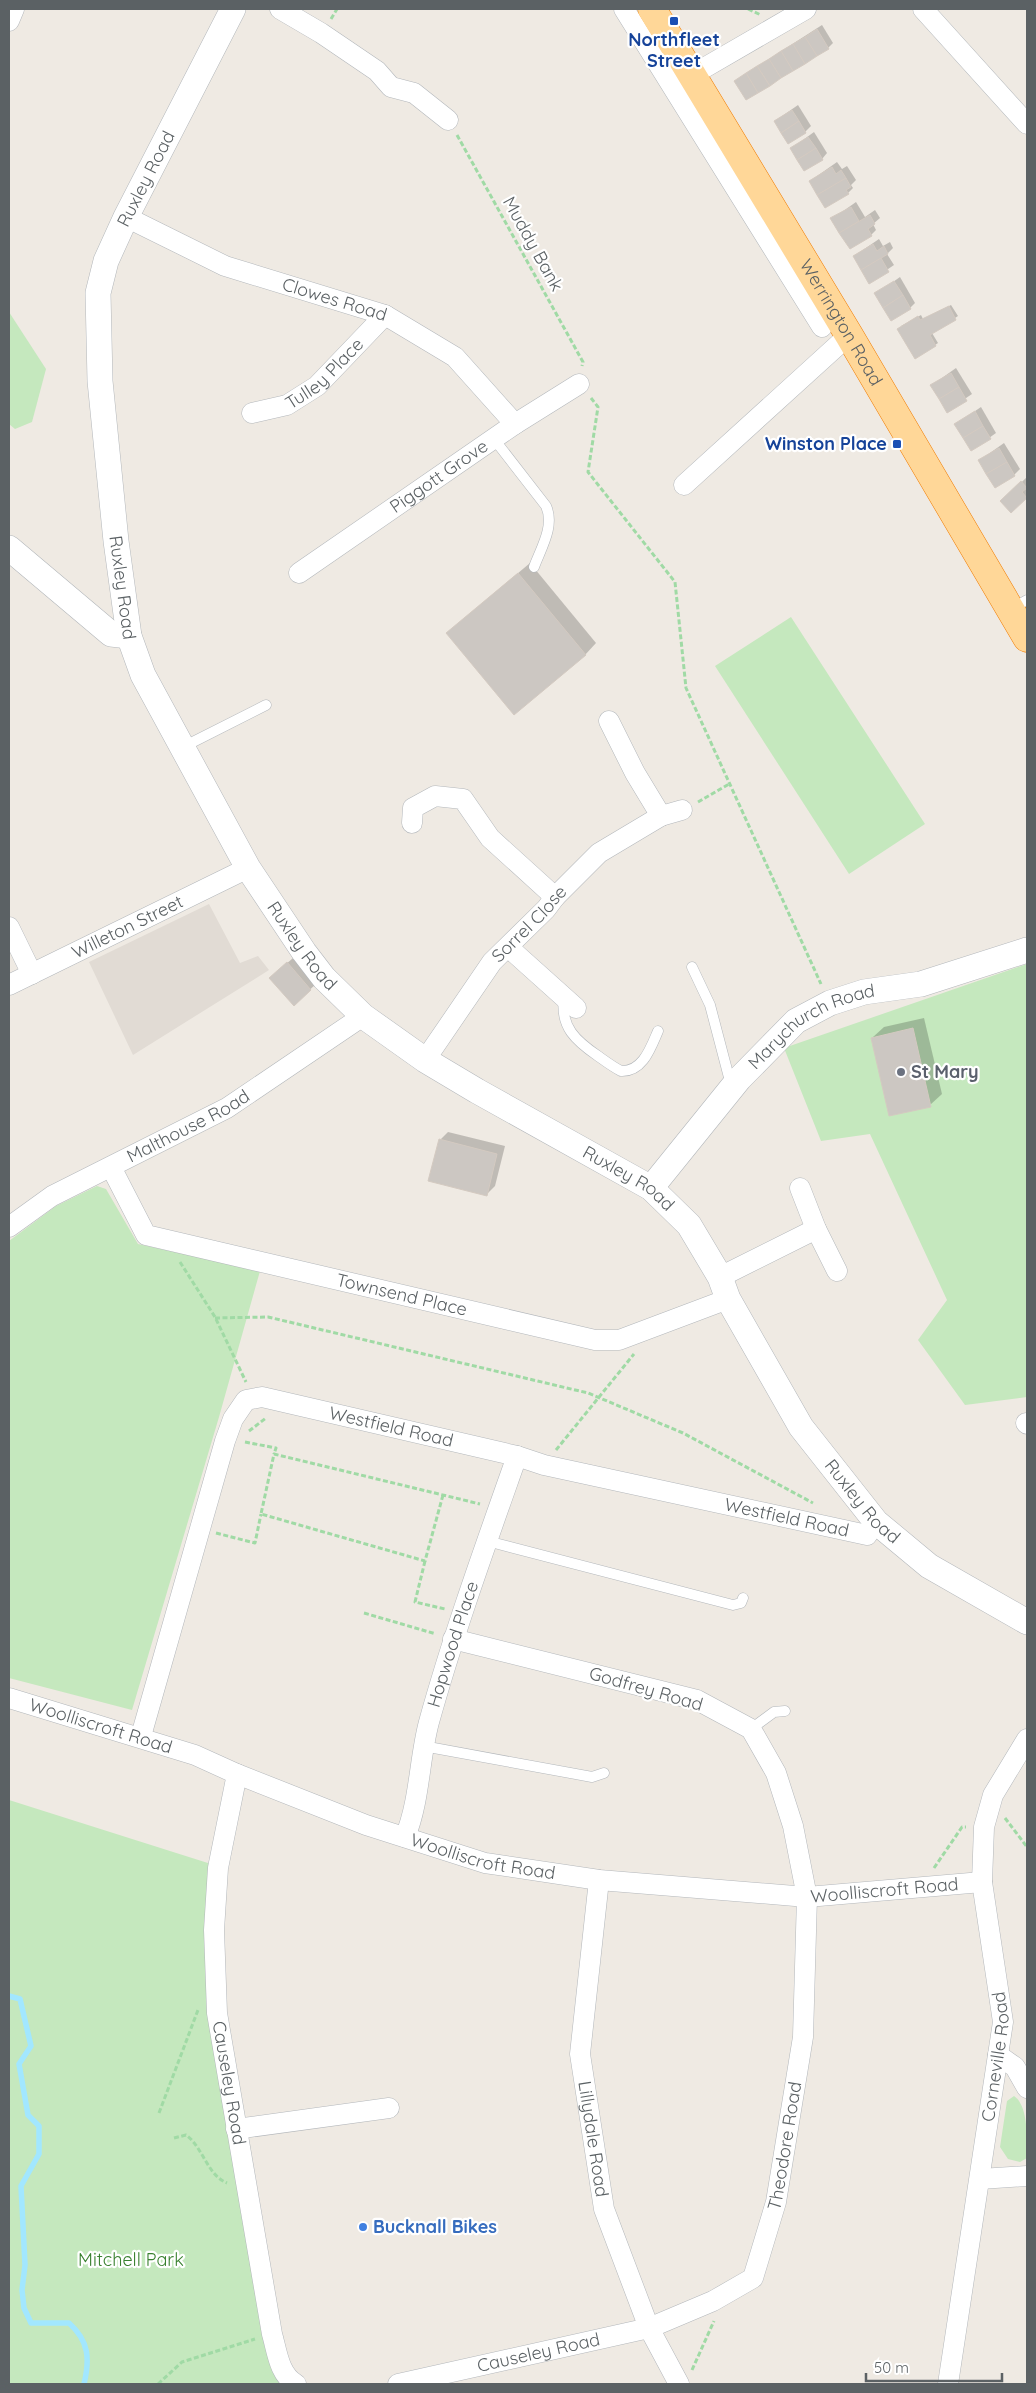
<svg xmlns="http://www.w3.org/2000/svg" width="1036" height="2393" viewBox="0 0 1036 2393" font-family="Quicksand,sans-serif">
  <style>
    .education { fill: #e1dbd4 }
    .green { fill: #c5e8be }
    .shadow { fill: #0003 }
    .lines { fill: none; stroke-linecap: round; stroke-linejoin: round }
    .stream { stroke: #a2e7ff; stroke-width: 5.5 }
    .building { fill: #ccc7c2; stroke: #d4cac1 }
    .service-casing { stroke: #b3b7bb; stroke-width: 11 }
    .minor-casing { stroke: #b3b7bb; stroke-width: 21 }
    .tertiary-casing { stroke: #b3b7bb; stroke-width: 26 }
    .trunk-casing { stroke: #f17c00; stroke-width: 29 }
    .path { stroke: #a0daa5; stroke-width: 3; stroke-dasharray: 5 2.5; stroke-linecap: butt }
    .service { stroke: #fff; stroke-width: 10 }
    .minor { stroke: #fff; stroke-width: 20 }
    .tertiary { stroke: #fff; stroke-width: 25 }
    .trunk { stroke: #ffd798; stroke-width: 28 }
    .transit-dot { fill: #1a4fb4; stroke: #fff; stroke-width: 2 }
    .worship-dot { fill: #6b7280; stroke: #fff; stroke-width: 2 }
    .shop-dot { fill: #3f7fe0; stroke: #fff; stroke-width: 2 }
    .labels { text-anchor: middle; stroke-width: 4.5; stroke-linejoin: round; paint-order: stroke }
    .transit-label { font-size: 18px; font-weight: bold; fill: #164399; stroke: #fff }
    .street-label { font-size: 18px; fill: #5b6164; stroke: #fff }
    .worship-label { font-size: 18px; font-weight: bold; fill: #5b616d; stroke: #fff; text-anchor: start }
    .shop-label { font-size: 18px; font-weight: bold; fill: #366cbe; stroke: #fff; text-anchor: start }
    .park-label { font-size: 18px; fill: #39812f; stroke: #fff }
  </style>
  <rect width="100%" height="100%" fill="#efeae3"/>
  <path class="education" d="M209,904L240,963L258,956L269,970L133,1055L89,962Z"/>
  <g class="green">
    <path d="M9,312L46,369L32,422L15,429L9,424Z"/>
    <path d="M791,617L925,824L849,874L715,666Z"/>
    <path d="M1027,964V1397L965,1405L918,1340L947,1300L870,1134L821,1141L784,1048Z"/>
    <path d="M97,1186L106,1189L138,1244L260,1271L219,1417L132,1710L9,1678V1241L56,1206Z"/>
    <path d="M9,1800L211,1864L208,1925L283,2379L279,2384H9Z"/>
    <path d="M1014,2096C1029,2106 1027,2142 1027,2158L1020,2162L1008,2159L1000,2147L1007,2101Z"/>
  </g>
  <g class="shadow">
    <path d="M822,25L833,43L828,48L735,81Z"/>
    <path d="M798,105L811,126L805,132L775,121Z"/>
    <path d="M814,132L827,153L822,159L792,148Z"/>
    <path d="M837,162L842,169L847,166L856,180L851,185L853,188L848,193L810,181Z"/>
    <path d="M856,202L865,217L875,210L880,218L873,224L876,230L871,235L850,247L832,219Z"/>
    <path d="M879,239L883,246L890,242L893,248L887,254L894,265L869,282L854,256Z"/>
    <path d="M900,277L915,303L910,308L876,294Z"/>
    <path d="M951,305L958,316L932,333L938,343L935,345L901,326L921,315L923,319Z"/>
    <path d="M956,368L972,394L947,411L932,385Z"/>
    <path d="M981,407L996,433L972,450L956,424Z"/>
    <path d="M1004,443L1020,469L1014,475L980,460Z"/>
    <path d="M1027,477V496L1011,511L1002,501Z"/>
    <path d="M530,563L596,643L585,655L447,633Z"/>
    <path d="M293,958L316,984L294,1004L276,973Z"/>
    <path d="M924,1018L942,1094L930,1105L872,1038L884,1027Z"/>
    <path d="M448,1132L505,1146L495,1186L486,1195L440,1140Z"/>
  </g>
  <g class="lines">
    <path class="stream" d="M9,1996L20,1999L31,2046L19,2064L28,2115L39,2126V2154L21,2186L25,2265L22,2290L24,2308L31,2323H69C89,2341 90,2359 84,2384"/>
  </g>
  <g class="building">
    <path d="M817,29L829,49L817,56L805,37Z"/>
    <path d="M805,37L817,56L805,64L793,44Z"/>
    <path d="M793,44L805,64L793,71L781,51Z"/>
    <path d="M781,51L793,71L781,78L769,59Z"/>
    <path d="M769,59L781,78L770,86L757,66Z"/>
    <path d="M757,66L770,86L758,93L746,73Z"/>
    <path d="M746,73L758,93L746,100L734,81Z"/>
    <path d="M792,110L799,121L781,133L774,121Z"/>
    <path d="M799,121L806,133L788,144L781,133Z"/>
    <path d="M808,137L816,148L797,160L790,148Z"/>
    <path d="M816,148L823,160L804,171L797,160Z"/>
    <path d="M832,167L836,174L841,170L846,178L817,195L809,181Z"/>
    <path d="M846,178L851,187L846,190L849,194L825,208L817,195Z"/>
    <path d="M851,207L859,221L839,233L830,218Z"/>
    <path d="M870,215L875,224L868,229L872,236L850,249L839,233Z"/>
    <path d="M873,244L877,251L884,246L888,254L861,270L853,256Z"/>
    <path d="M881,258L889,272L869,284L861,270Z"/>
    <path d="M894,281L903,295L883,308L874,293Z"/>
    <path d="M903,295L911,309L891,321L883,308Z"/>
    <path d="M949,306L956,320L930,335L936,346L915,359L897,329L918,316L920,320Z"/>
    <path d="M951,373L959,387L939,399L930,385Z"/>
    <path d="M959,387L967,401L947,413L939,399Z"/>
    <path d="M975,411L983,426L963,438L954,424Z"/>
    <path d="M983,426L991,439L971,451L963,438Z"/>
    <path d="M999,448L1007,462L986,474L978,460Z"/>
    <path d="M1007,462L1015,476L995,488L986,474Z"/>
    <path d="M1021,481L1027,488L1022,492L1027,498L1011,513L1000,501Z"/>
    <path d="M518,573L586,655L514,715L446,633Z"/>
    <path d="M287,962L311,990L294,1006L269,978Z"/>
    <path d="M913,1028L931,1107L889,1116L871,1038Z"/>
    <path d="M439,1139L497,1154L487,1196L428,1181Z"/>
  </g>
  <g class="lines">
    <g class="service-casing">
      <g id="service">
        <path d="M494,439L546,506C555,526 541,548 534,567"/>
        <path d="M1011,609L1027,600"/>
        <path d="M183,747L266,705"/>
        <path d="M692,967L710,1005L731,1085"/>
        <path d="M564,998C560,1027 576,1041 598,1056C605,1061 613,1067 621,1071C643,1072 651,1047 658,1031"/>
        <path d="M487,1541L733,1605L741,1603L743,1598"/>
        <path d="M751,1729L774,1712L785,1711"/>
        <path d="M423,1746L592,1777L604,1773"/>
      </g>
    </g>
    <g class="minor-casing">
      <g id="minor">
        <path d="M280,9L321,33L377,71L391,87L414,93L448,120"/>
        <path d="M624,9L822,327"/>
        <path d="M923,9L1027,124"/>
        <path d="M9,21L14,9"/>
        <path d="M692,75L806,9"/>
        <path id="s1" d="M126,217L225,266L385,315L455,357L515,424"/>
        <path id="s2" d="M252,413L287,405L317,386L385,315"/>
        <path d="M684,485L849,335"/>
        <path id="s3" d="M299,573L515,424L579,384"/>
        <path d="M661,816L682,810"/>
        <path d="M412,823L413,808L435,796L463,799L490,838L555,897"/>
        <path d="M9,927L32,974"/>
        <path d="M508,947L576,1008"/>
        <path id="s4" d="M9,985L248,868"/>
        <path id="s5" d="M425,1060L492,962L546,909L555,897L599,853L661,816L635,773L609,721"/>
        <path id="s6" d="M111,1167L146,1235L595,1340H619L728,1299"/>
        <path d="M800,1188L816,1229L837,1271"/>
        <path id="s7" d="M9,1227L52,1196L227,1108L363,1016"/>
        <path d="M720,1277L816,1229"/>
        <path d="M1026,1423L1027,1424"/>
        <path id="s8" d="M9,1698L195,1755L237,1774L366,1825L485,1863L599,1880L807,1897L982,1882"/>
        <path id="s9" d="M141,1736L225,1441L233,1419L246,1400L262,1397L517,1456L544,1465L867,1535L876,1522"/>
        <path id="s10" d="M237,1774L218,1868L214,1930L217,2013L272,2334C277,2351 279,2375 296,2384"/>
        <path id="s11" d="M405,1837C420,1801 419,1759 429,1722C454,1632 486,1544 517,1456"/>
        <path id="s12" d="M599,1880L580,2054L604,2209L649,2328L679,2384"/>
        <path d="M998,2055L1015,2067L1027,2088"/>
        <path d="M236,2129L389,2108"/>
        <path d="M980,2179L1027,2176"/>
        <path id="s13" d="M398,2384L649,2328L713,2301L753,2278L776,2202L803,2037L807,1897L793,1826L776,1773L751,1729L697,1700L453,1639"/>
        <path id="s14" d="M948,2384L1003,2022L982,1882L984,1827L993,1795L1027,1739"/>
      </g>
    </g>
    <g class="tertiary-casing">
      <g id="tertiary">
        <path id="s15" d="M233,9L126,217L106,261L98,293L100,381L116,541L129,636L143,675L248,868L304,952L324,978L363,1016L425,1060L477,1091L651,1188L689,1225L720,1277L728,1299L801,1427L876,1522L929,1566L1027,1622"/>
        <path d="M9,548L111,634L129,636"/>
        <path id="s16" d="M651,1188L739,1079L796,1021L830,1003L864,992L921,984L1027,950"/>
      </g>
    </g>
    <g class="trunk-casing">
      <g id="trunk">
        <path id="s17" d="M652,9L849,335L1027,638"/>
      </g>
    </g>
    <g class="path">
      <path d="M748,9L761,15"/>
      <path d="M331,19L337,9"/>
      <path d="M457,135L583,362L582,366"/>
      <path d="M591,398L598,407L588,472L675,582L686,688L821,984"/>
      <path d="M698,802L729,784"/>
      <path d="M180,1262L215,1317L246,1382"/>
      <path d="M215,1318L268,1317L588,1393L683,1433L813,1503"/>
      <path d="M249,1431L266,1418"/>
      <path d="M245,1442L276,1448L274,1454"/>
      <path d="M556,1450L634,1354"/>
      <path d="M443,1495L425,1561L261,1514L274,1454L480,1504"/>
      <path d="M216,1533L255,1543L261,1514"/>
      <path d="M425,1561L415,1602L445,1609"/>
      <path d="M364,1613L436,1634"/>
      <path d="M1005,1818L1027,1847"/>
      <path d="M934,1868L962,1827H966"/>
      <path d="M159,2113L198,2010"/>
      <path d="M174,2138L186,2135C203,2147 207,2175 227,2183"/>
      <path d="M692,2370L714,2321"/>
      <path d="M158,2384L182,2362L255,2339"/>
    </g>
    <use href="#service" class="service"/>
    <use href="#minor" class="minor"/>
    <use href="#tertiary" class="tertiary"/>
    <use href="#trunk" class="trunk"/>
  </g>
  <g class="transit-dot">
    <rect x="669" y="16" width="10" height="10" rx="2.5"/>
    <rect x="892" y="439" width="10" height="10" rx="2.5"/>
  </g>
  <circle class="worship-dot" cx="901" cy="1072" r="5"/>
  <circle class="shop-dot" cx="363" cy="2227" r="5"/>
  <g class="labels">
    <g class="transit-label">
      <text x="674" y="46">Northfleet<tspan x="674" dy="21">Street</tspan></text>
      <text x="887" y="450" text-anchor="end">Winston Place</text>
    </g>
    <g class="street-label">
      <text transform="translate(146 179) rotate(-63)" y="6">Ruxley Road</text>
      <text transform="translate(533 244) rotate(61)" y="6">Muddy Bank</text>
      <text dy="6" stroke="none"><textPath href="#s1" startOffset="225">Clowes Road</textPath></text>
      <text dy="6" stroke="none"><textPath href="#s17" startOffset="366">Werrington Road</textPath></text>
      <text dy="6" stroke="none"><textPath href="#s2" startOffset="85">Tulley Place</textPath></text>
      <text dy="6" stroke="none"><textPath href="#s3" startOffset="170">Piggott Grove</textPath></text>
      <text dy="6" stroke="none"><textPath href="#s15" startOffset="611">Ruxley Road</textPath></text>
      <text dy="6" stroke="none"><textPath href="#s5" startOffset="172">Sorrel Close</textPath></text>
      <text dy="6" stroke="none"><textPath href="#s4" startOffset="132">Willeton Street</textPath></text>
      <text dy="6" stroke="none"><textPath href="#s15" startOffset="1016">Ruxley Road</textPath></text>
      <text dy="6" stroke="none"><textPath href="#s16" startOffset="232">Marychurch Road</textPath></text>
      <text dy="6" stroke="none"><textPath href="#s7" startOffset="206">Malthouse Road</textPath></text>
      <text dy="6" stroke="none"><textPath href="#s15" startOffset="1421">Ruxley Road</textPath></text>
      <text dy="6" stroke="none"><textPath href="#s6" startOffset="339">Townsend Place</textPath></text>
      <text dy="6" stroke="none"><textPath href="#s9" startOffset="502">Westfield Road</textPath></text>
      <text dy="6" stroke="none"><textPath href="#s15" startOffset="1826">Ruxley Road</textPath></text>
      <text dy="6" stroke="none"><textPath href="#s9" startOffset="908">Westfield Road</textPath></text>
      <text dy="6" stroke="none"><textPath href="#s11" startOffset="199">Hopwood Place</textPath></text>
      <text transform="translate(646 1689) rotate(16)" y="6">Godfrey Road</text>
      <text dy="6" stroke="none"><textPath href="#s8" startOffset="96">Woolliscroft Road</textPath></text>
      <text dy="6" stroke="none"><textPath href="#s8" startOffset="501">Woolliscroft Road</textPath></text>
      <text dy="6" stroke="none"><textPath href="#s8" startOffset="906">Woolliscroft Road</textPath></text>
      <text dy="6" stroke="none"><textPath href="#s14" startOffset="331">Corneville Road</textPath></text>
      <text dy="6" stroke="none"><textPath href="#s10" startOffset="312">Causeley Road</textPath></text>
      <text dy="6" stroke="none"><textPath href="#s12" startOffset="261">Lillydale Road</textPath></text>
      <text dy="6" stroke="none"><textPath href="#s13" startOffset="509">Theodore Road</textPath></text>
      <text dy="6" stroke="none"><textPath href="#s13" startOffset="144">Causeley Road</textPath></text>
    </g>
    <g class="worship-label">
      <text x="911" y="1078">St Mary</text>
    </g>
    <g class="shop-label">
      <text x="373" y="2233">Bucknall Bikes</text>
    </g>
    <g class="park-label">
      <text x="131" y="2266">Mitchell Park</text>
    </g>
  </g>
  <rect width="1036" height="2393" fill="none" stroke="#5b6164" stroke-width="20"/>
  <path d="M866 2373v8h136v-8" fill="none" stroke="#5b6164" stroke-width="2.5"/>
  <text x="874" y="2373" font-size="15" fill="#5b6164" stroke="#ffffff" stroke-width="4" paint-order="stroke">50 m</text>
</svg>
